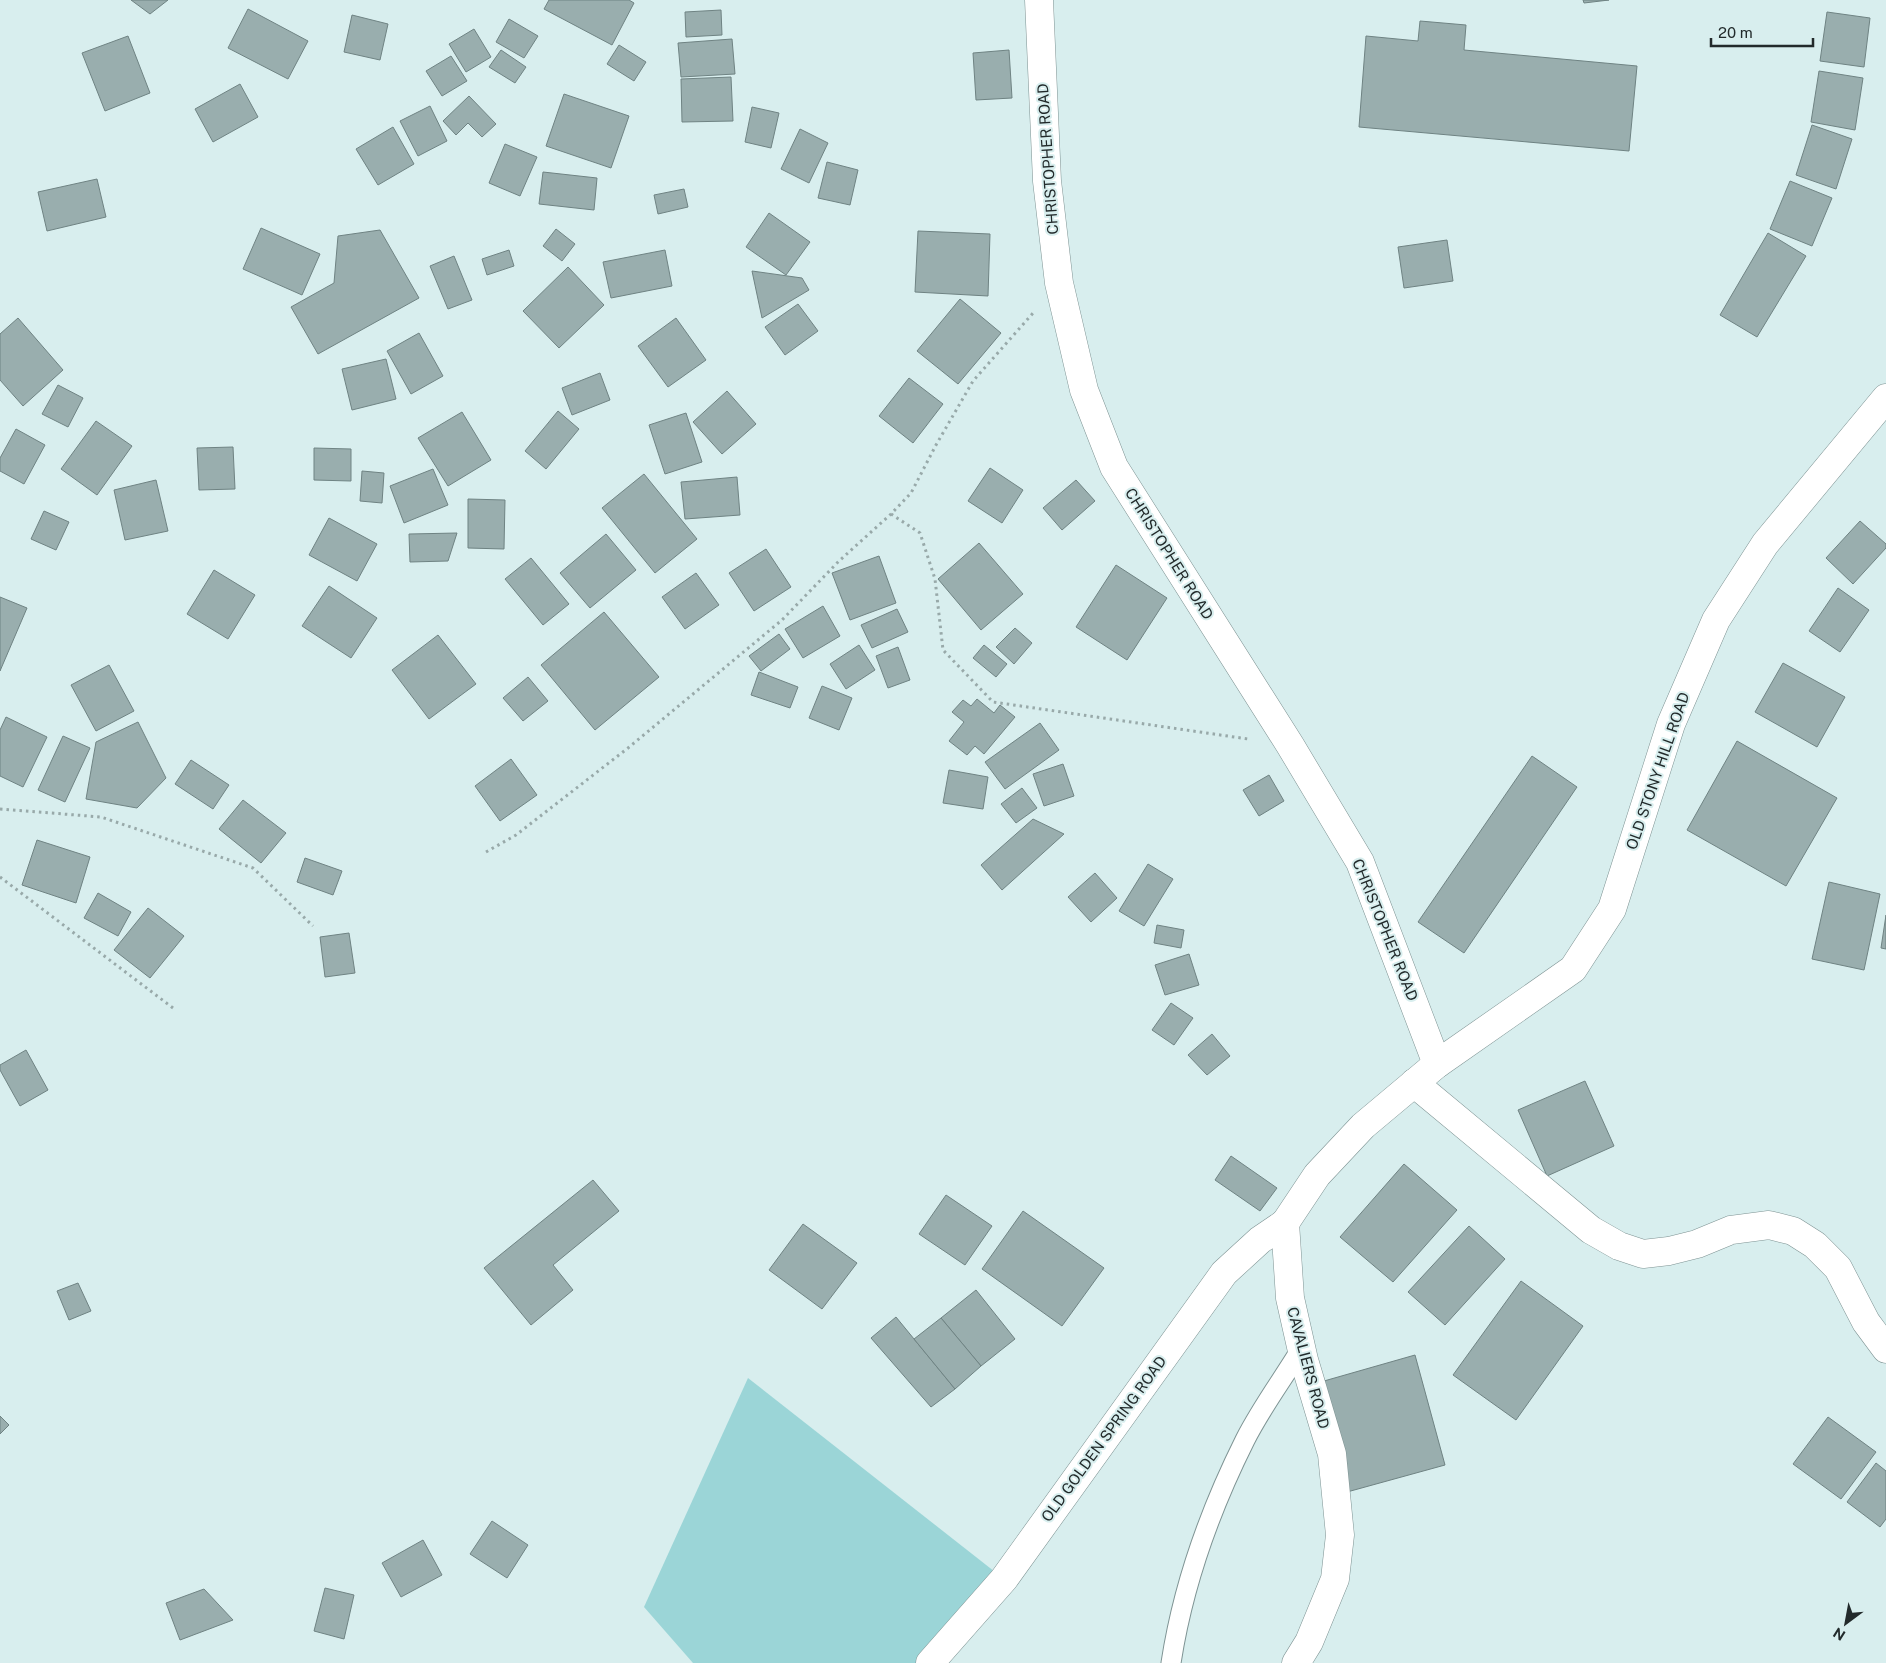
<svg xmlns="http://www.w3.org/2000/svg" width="1886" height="1663" viewBox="0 0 1886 1663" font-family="'Public Sans',sans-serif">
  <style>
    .green { fill: #9bd5d7 }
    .building { fill: #99aeae; stroke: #6f8383 }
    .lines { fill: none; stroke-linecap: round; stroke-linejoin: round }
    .service-casing { stroke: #7e9393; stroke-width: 21 }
    .minor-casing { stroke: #7e9393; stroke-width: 29 }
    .tertiary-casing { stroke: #7e9393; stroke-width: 29 }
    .secondary-casing { stroke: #7e9393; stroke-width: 29 }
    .path { stroke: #98a9a9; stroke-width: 3; stroke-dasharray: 2.5 4; stroke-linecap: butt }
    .service { stroke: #fff; stroke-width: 19 }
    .minor { stroke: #fff; stroke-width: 28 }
    .tertiary { stroke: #fff; stroke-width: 28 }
    .secondary { stroke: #fff; stroke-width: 28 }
    .labels { text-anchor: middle; stroke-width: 4; stroke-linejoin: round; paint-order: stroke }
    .street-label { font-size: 15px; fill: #222a2b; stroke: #d8eeee }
  </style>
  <rect width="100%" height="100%" fill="#d8eeee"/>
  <path class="green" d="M748,1378L1004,1579L930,1663H693L644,1607Z"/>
  <g class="building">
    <path d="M131,0H168L150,14Z"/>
    <path d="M549,0H629L634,3L612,45L544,9Z"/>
    <path d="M1583,0H1609L1584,3Z"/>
    <path d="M248,9L308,41L288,79L228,48Z"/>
    <path d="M721,10L722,35L686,37L685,12Z"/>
    <path d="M1827,12L1870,18L1864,67L1820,61Z"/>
    <path d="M352,15L388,24L380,60L344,52Z"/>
    <path d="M509,19L538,36L524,58L496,42Z"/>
    <path d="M1420,21L1466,25L1464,50L1637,66L1629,151L1359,127L1366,36L1418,41Z"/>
    <path d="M474,29L491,57L466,72L449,44Z"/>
    <path d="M128,36L150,93L105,111L82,53Z"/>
    <path d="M732,39L735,74L681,77L678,43Z"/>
    <path d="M619,45L646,62L634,81L607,64Z"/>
    <path d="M501,50L526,67L515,83L489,67Z"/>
    <path d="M1009,50L1012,98L976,100L973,53Z"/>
    <path d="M451,56L467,81L442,96L426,71Z"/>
    <path d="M1819,71L1863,78L1855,130L1811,122Z"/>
    <path d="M731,77L733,121L682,122L681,79Z"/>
    <path d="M240,84L258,117L213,142L195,109Z"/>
    <path d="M564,94L629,116L611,168L546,146Z"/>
    <path d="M469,96L496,124L482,137L468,123L456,135L443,121Z"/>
    <path d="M430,106L447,141L418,156L400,121Z"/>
    <path d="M752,107L779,113L771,148L745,142Z"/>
    <path d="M1812,125L1852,139L1836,189L1796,175Z"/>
    <path d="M393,127L414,164L378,185L356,149Z"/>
    <path d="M800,129L828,143L809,183L781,169Z"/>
    <path d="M505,144L537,157L520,196L489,183Z"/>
    <path d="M827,162L858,170L850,205L818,198Z"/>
    <path d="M543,172L597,178L594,210L539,204Z"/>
    <path d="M97,179L106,217L47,231L38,192Z"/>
    <path d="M1790,181L1832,198L1812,246L1770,229Z"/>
    <path d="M684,189L688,207L658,214L654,195Z"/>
    <path d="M769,213L810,242L786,275L746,247Z"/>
    <path d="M261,228L320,254L302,295L243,269Z"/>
    <path d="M556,229L575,244L562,261L543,246Z"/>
    <path d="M380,230L419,298L318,354L291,307L334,283L338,236Z"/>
    <path d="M918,231L990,234L988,296L915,292Z"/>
    <path d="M1768,233L1806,256L1757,337L1720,315Z"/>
    <path d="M1447,240L1453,281L1404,288L1398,247Z"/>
    <path d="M509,250L514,266L487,275L482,259Z"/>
    <path d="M665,250L672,286L611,298L603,262Z"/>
    <path d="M454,256L472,300L448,309L430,266Z"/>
    <path d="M568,267L604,305L559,348L523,311Z"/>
    <path d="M752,271L802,278L809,290L762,318Z"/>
    <path d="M960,299L1001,333L958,384L917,351Z"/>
    <path d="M798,304L818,331L785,355L765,327Z"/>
    <path d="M18,318L63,370L23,406L0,380V334Z"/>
    <path d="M676,318L706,360L668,387L638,346Z"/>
    <path d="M419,333L443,376L411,394L387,351Z"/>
    <path d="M386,359L396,399L352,410L342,369Z"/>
    <path d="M600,373L610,400L572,415L562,388Z"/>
    <path d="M909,378L943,404L913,443L879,416Z"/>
    <path d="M58,385L83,398L68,427L42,414Z"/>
    <path d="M727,391L756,424L722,454L693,422Z"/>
    <path d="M558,411L579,429L546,469L525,451Z"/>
    <path d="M462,412L491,460L448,486L418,438Z"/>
    <path d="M686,413L702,462L665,474L649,425Z"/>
    <path d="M96,421L132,446L97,495L61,469Z"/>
    <path d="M16,429L45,445L24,484L0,471V458Z"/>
    <path d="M233,447L235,489L199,490L197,448Z"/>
    <path d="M314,448L351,449V481L314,480Z"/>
    <path d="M990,468L1023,490L1002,523L968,501Z"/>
    <path d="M433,469L448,505L404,523L390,486Z"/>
    <path d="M362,471L384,473L382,503L360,501Z"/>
    <path d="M644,474L697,539L655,573L602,508Z"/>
    <path d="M737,477L740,515L685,519L681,482Z"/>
    <path d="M156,480L168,531L125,540L114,490Z"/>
    <path d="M1076,480L1095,501L1062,530L1043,508Z"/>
    <path d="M468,499L505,500L504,549L468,548Z"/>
    <path d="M44,511L69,522L56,550L31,539Z"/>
    <path d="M329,518L377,544L357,581L309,555Z"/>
    <path d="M1860,521L1886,544V548L1853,584L1826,558Z"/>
    <path d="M457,533L448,561L410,562L409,534Z"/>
    <path d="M606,534L636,570L590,608L560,573Z"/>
    <path d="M979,543L1023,594L981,630L938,579Z"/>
    <path d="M766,549L791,587L754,611L729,573Z"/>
    <path d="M879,556L896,603L850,620L832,573Z"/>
    <path d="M531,558L569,604L543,625L505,579Z"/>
    <path d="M1116,565L1167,598L1127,660L1076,627Z"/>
    <path d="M214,570L255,595L228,639L187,614Z"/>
    <path d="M696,573L719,605L685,629L662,597Z"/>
    <path d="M329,586L377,618L351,658L302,626Z"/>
    <path d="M1838,588L1869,610L1840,652L1809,631Z"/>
    <path d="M0,597L27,608L0,671Z"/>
    <path d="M823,606L840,636L803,658L785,629Z"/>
    <path d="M897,609L908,632L872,648L861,625Z"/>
    <path d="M604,612L659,677L595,730L541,665Z"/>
    <path d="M1015,628L1032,643L1014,664L996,647Z"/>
    <path d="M779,634L790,649L761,671L749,656Z"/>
    <path d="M438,635L476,684L429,719L392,670Z"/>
    <path d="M859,645L875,670L846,689L830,664Z"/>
    <path d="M984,645L1007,664L996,677L973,658Z"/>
    <path d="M898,647L910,680L888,688L876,656Z"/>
    <path d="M1783,663L1845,697L1817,747L1755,712Z"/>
    <path d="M109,665L134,711L96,731L71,685Z"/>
    <path d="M759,672L798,687L790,708L751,695Z"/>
    <path d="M528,677L548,701L523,721L503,698Z"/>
    <path d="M822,686L852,698L839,730L809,718Z"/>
    <path d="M977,699L994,713L1000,705L1015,717L984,754L975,746L967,755L949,741L964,722L952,712L963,700L971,706Z"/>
    <path d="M6,717L47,737L23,787L0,776V730Z"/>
    <path d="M138,722L166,778L137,808L86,799L96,742Z"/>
    <path d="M1040,723L1059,750L1005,789L985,762Z"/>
    <path d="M63,736L90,748L65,802L38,790Z"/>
    <path d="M1737,741L1837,798L1786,886L1687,830Z"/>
    <path d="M1532,756L1577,787L1464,953L1418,922Z"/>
    <path d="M511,759L537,795L500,821L475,786Z"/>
    <path d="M191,760L229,785L213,809L175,784Z"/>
    <path d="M1063,764L1074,796L1044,806L1033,774Z"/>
    <path d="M949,770L988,777L983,809L943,803Z"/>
    <path d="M1269,775L1284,801L1259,816L1243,790Z"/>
    <path d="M1022,788L1037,808L1016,823L1001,804Z"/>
    <path d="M243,800L286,833L261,863L219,829Z"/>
    <path d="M1033,819L1064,834L1002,890L981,865Z"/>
    <path d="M37,840L90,857L76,903L22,885Z"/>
    <path d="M305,858L342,871L333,895L297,882Z"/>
    <path d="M1148,864L1173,879L1144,926L1119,911Z"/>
    <path d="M1095,873L1117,898L1091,922L1068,897Z"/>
    <path d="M1829,882L1880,894L1864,970L1812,959Z"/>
    <path d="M98,893L131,912L118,936L84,918Z"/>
    <path d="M148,908L184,936L150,978L114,950Z"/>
    <path d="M1886,915V949L1881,948Z"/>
    <path d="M1157,925L1184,930L1181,948L1154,943Z"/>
    <path d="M349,933L355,973L325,977L320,937Z"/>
    <path d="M1189,954L1199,985L1165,995L1155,965Z"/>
    <path d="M1171,1003L1193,1018L1174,1045L1152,1030Z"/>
    <path d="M1212,1034L1230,1056L1207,1075L1188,1055Z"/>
    <path d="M26,1050L48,1090L20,1106L0,1070V1065Z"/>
    <path d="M1585,1081L1614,1146L1547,1176L1518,1110Z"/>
    <path d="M1231,1156L1277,1188L1260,1211L1215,1180Z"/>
    <path d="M1404,1164L1457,1210L1393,1282L1340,1237Z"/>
    <path d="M593,1180L619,1211L553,1265L573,1290L531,1325L484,1268Z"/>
    <path d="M946,1195L992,1226L965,1265L919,1234Z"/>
    <path d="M1023,1211L1104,1268L1062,1326L982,1269Z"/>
    <path d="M803,1224L857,1263L822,1309L769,1270Z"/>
    <path d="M1469,1226L1505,1259L1445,1325L1408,1292Z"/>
    <path d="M1521,1281L1583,1326L1516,1420L1453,1375Z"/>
    <path d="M78,1283L91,1311L69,1320L57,1291Z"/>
    <path d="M976,1290L1015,1339L981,1366L941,1318Z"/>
    <path d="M896,1317L955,1389L931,1407L871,1338Z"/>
    <path d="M941,1318L981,1366L955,1389L914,1339Z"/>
    <path d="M1415,1355L1445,1465L1347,1492L1317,1383Z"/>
    <path d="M0,1416L9,1425L0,1434Z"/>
    <path d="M1828,1417L1876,1452L1841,1499L1793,1464Z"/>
    <path d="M1876,1463L1886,1471V1519L1880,1527L1847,1502Z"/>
    <path d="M492,1521L528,1545L507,1578L470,1554Z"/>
    <path d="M423,1540L442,1575L401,1597L382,1563Z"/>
    <path d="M325,1588L354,1595L344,1639L314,1631Z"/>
    <path d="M204,1589L233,1620L180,1640L166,1603Z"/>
  </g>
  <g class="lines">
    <g class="service-casing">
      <path id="service" d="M1171,1663C1183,1585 1210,1510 1245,1440C1261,1408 1283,1379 1301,1349"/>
    </g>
    <g class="minor-casing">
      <g id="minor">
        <path d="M1039,0L1047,181L1059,283L1084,390L1114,467L1290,745L1360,862L1437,1064"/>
        <path d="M1414,1083L1591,1230L1619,1246L1643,1254L1669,1251L1697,1244L1731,1230L1769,1225L1793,1231L1815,1245L1838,1268L1866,1322L1886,1349"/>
      </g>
    </g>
    <g class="tertiary-casing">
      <path id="tertiary" d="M1285,1223L1317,1175L1363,1126L1437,1064L1573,969L1612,909L1671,724L1716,620L1765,544L1886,398"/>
    </g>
    <g class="secondary-casing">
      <g id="secondary">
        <path d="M1285,1223L1290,1298L1304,1360L1332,1454L1340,1535L1335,1579L1309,1642L1296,1663"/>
        <path d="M930,1663L1004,1579L1224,1273L1260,1240L1285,1223"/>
      </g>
    </g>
    <g class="path">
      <path d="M891,514L920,533L935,579L943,650L993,702L1248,739"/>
      <path d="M0,809L101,817L253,868L313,926"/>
      <path d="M486,852L516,835L628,748L782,620L839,561L891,514L911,493L936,445L973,381L1034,312"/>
      <path d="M0,877L173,1008"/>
    </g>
    <use href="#service" class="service"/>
    <use href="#minor" class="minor"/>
    <use href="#tertiary" class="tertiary"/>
    <use href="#secondary" class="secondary"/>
  </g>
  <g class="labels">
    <g class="street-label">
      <text transform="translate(1048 159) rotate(-94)" y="5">CHRISTOPHER ROAD</text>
      <text transform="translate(1169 554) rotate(58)" y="5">CHRISTOPHER ROAD</text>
      <text transform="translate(1658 771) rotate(-71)" y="5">OLD STONY HILL ROAD</text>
      <text transform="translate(1385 930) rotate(68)" y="5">CHRISTOPHER ROAD</text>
      <text transform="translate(1308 1368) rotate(75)" y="5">CAVALIERS ROAD</text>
      <text transform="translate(1104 1439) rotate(-54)" y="5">OLD GOLDEN SPRING ROAD</text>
    </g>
  </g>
  <g transform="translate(1846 1623) rotate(212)" stroke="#d8eeee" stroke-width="4" paint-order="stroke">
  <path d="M0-4L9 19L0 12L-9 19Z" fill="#222a2b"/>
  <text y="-8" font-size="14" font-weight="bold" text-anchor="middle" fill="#222a2b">N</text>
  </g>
  <path d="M1711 38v8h102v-8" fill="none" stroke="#222a2b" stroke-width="2.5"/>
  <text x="1718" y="38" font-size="15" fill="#222a2b" stroke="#d8eeee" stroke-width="4" paint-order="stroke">20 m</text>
</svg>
